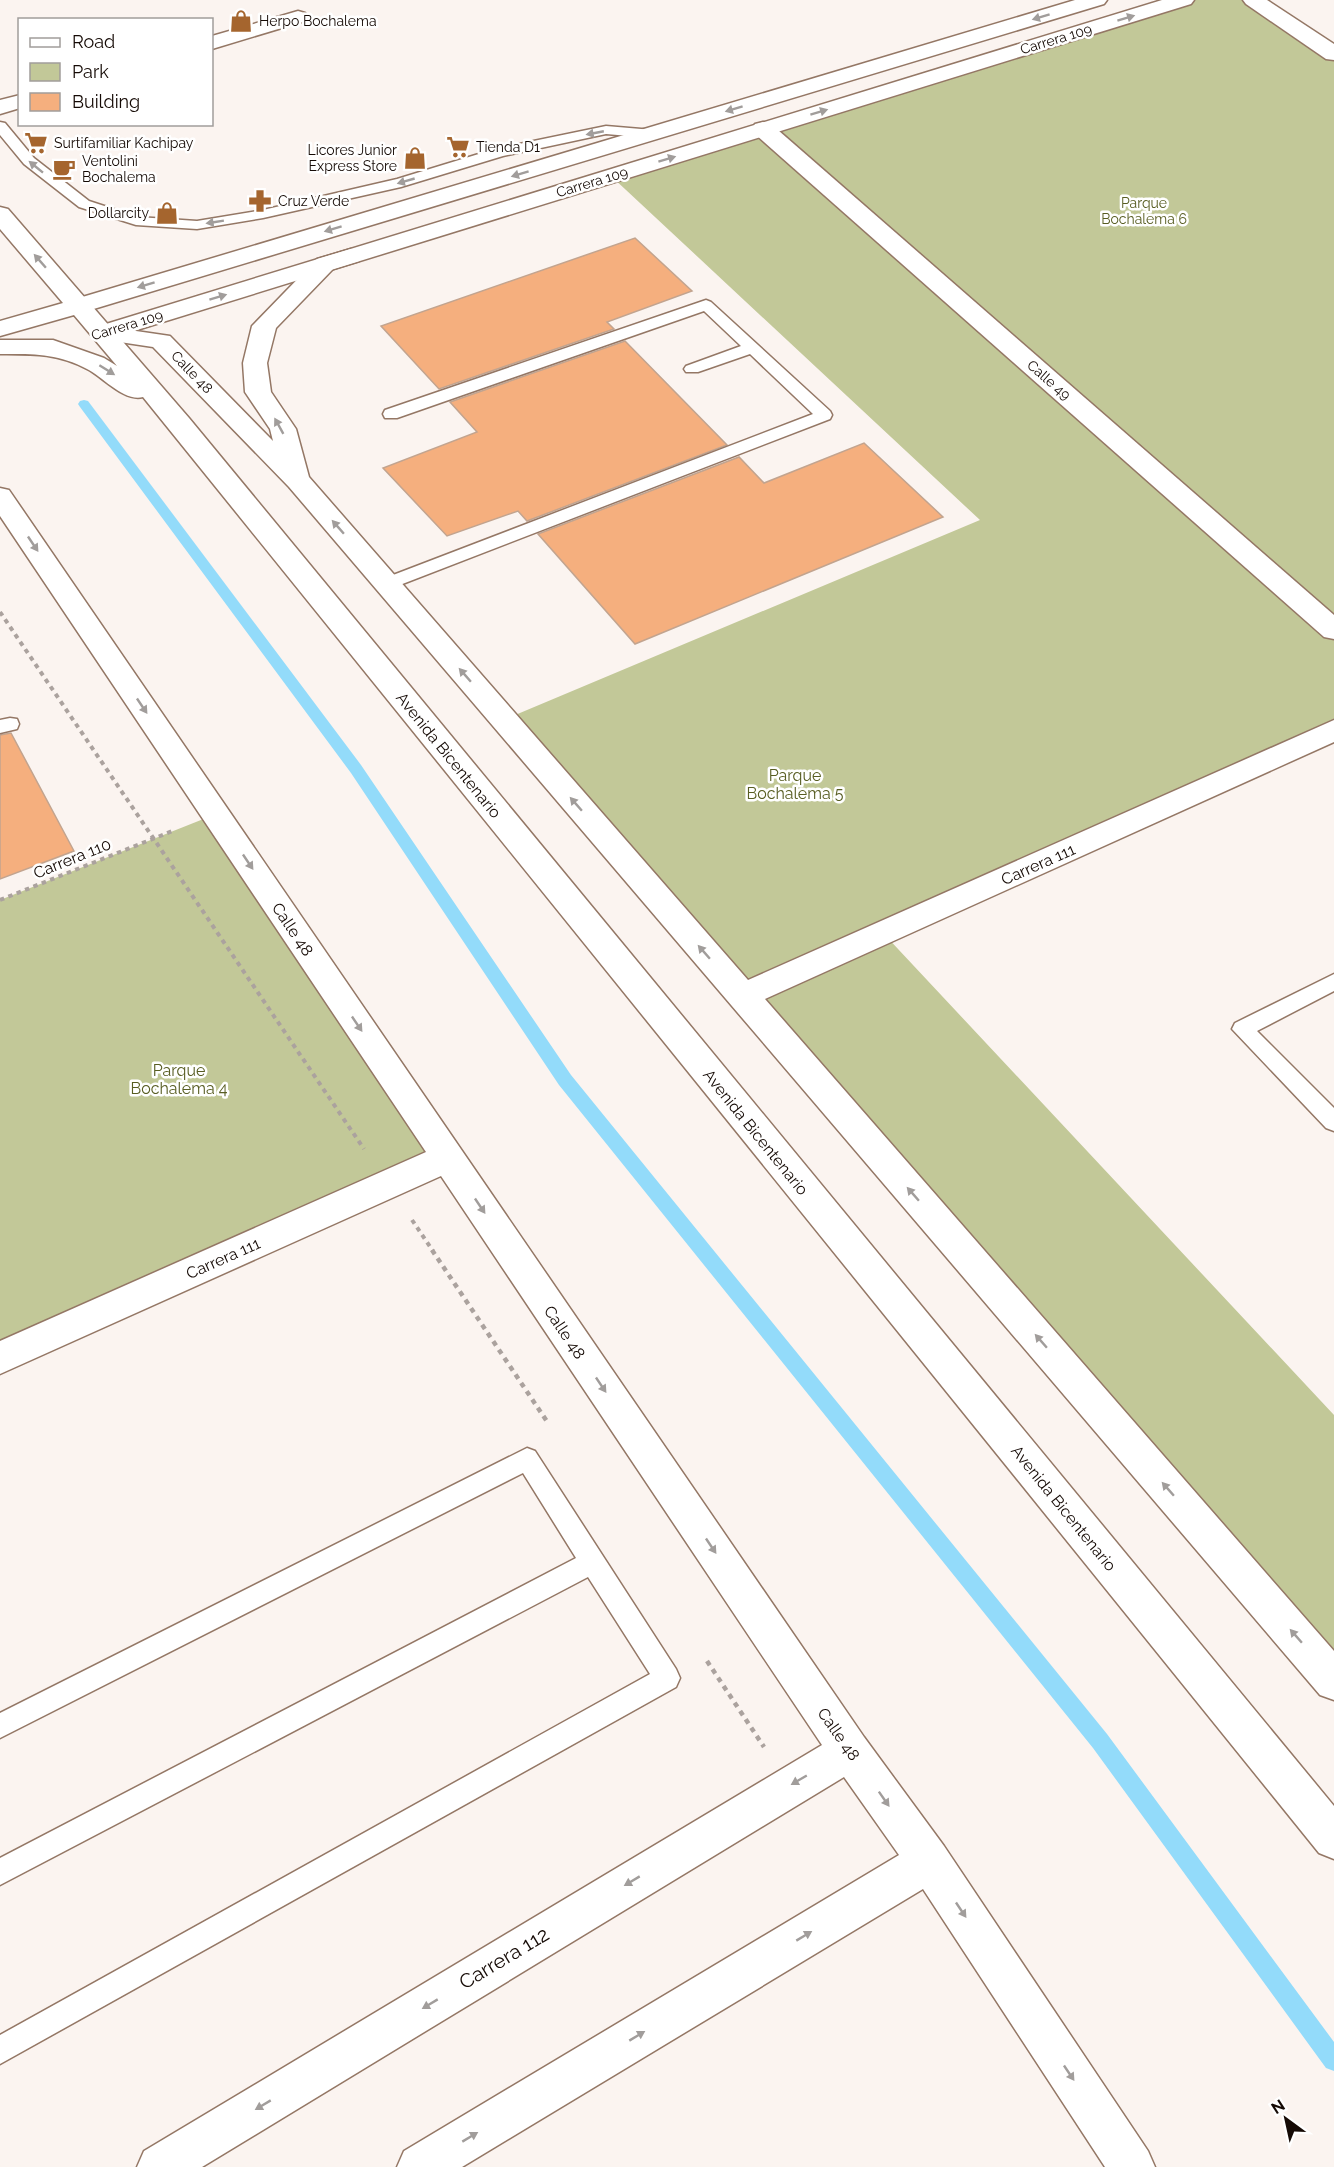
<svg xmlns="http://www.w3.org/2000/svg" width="1334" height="2167" viewBox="0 0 1334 2167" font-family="Raleway,sans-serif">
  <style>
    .green { fill: #c2c898 }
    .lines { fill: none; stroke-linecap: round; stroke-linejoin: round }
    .stream { fill: #93dbfa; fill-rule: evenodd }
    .building { fill: #f5af7e; stroke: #c2a48f; stroke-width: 1.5 }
    .service-casing { stroke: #947765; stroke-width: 3 }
    .minor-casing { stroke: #947765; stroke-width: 3 }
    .tertiary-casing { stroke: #947765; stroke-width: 3 }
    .secondary-casing { stroke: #947765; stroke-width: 3 }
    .path-far1 { stroke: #aba29e; stroke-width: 4; stroke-dasharray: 4.5 4.5; stroke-linecap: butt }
    .path { stroke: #aba29e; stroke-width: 4.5; stroke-dasharray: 5 5; stroke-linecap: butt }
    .service { fill: #fff; fill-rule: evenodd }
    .minor { fill: #fff; fill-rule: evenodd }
    .tertiary { fill: #fff; fill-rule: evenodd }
    .secondary { fill: #fff; fill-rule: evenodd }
    .oneway { fill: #a19d9b }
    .labels { text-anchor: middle; stroke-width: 5; stroke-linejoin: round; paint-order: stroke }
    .far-poi-label { font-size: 14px; fill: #150a05; stroke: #fff; text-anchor: start }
    .far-street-label { font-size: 14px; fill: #150a05; stroke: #fff }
    .far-park-label { font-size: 14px; fill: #585d22; stroke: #fff }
    .street-label { font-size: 16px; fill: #150a05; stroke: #fff }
    .park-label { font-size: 16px; fill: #585d22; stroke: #fff }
    .near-street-label { font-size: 20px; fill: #150a05; stroke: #fff }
  </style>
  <rect width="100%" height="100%" fill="#fbf4f0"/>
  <g class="green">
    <path d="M1184,0H1253L1334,54V730L884,934L1334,1415V1681L503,720L980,520L611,176Z"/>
    <path d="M216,814L447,1158L0,1358V900Z"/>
  </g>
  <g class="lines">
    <path class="stream" d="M84,400L88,401L361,765L571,1075L1107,1734L1334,2042V2071L1326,2068L1093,1748L559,1085L351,773L80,407L78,404L80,401Z"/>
  </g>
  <g class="building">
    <path d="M635,238L692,291L607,322L614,329L439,389L381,326Z"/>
    <path d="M625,341L727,445L527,521L518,511L447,536L383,468L477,432L450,402Z"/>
    <path d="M864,443L943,517L635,644L538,534L739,457L764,483Z"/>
    <path d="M11,733L74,851L0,879V735Z"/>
  </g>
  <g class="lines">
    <g class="service-casing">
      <g id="service">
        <path d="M0,122L5,123L34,158L89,201L138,217L197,221L263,210L397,179L495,149L606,126L653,130L660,134L653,138L606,134L503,156L401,187L263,218L197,229L136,225L79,207L24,164L0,135Z"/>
        <path d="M706,300L711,302L830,411L832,415L830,419L392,588H380L377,584L380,580L813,414L750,354L698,372H686L684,369L686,366L741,346L704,311L397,418H385L383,414L385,410Z"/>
        <path d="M10,718L17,719L19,724L17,729L0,733V720Z"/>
        <path d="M1334,974V991L1257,1031L1334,1108V1131L1326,1128L1232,1029L1235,1023Z"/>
        <path d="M527,1448L535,1451L676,1669L680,1678L676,1687L0,2064V2035L650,1674L588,1577L0,1885V1858L576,1558L523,1473L0,1738V1713Z"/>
      </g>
    </g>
    <g class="minor-casing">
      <g id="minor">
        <path d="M1243,0H1267L1334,44V60L1326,59L1246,4Z"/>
        <path d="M298,11L305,13L308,17L305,21L212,49V36Z"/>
        <path d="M20,95V108L0,114V100Z"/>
        <path d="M763,122L771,124L1334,615V639L1324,637L755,134L752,129L755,124Z"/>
        <path d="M351,249L359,251L363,256L359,261L333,269L276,328L267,363L271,392L296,429L309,477L748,980L1334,720V742L765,999L1334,1651V1700L1320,1695L289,487L153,347L93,338L90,333L93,328L102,326L170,336L273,441L270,429L245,392L243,363L252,326L317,259Z"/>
        <path d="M0,488L9,490L864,1737L944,1846L1148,2151L1155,2167H1105L923,1889L462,2167H397L404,2151L899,1855L844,1777L202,2167H137L144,2151L822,1745L441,1176L0,1374V1341L426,1152L0,516Z"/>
      </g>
    </g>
    <g class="tertiary-casing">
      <g id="tertiary">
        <path d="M1075,0H1107L1104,4L87,311L78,313L69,311L66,306L69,301Z"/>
        <path d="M1162,0H1194L1191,4L111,338L102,340L93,338L90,333L93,328Z"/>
      </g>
    </g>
    <g class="secondary-casing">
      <path id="secondary" d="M0,207L8,209L189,418L1334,1806V1859L1319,1853L143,397C124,402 103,377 87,369C57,353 32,354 0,354V340H53L104,358L117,366L74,315L0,336V321L63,303L0,229Z"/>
    </g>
    <g class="path-far1">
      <path d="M0,612L364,1149"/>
      <path d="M0,900L175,830"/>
      <path d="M412,1220L433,1251"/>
    </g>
    <g class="path">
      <path d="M432,1250L548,1423"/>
      <path d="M707,1661L764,1747"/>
    </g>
    <use href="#service" class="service"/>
    <use href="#minor" class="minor"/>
    <use href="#tertiary" class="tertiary"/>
    <use href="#secondary" class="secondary"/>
  </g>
  <defs><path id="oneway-solid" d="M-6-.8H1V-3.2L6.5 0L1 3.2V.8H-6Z" transform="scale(1.5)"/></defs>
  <g class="oneway">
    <use href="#oneway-solid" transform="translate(1041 17) rotate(163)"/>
    <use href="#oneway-solid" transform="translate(1126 18) rotate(-17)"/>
    <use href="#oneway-solid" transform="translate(734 109) rotate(163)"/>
    <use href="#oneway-solid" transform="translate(819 112) rotate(-17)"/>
    <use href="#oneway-solid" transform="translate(595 133) rotate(169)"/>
    <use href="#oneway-solid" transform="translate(667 159) rotate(-17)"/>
    <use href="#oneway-solid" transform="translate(36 167) rotate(-141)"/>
    <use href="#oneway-solid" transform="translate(520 174) rotate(163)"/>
    <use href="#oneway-solid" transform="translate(406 181) rotate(164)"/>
    <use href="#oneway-solid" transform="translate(215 222) rotate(171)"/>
    <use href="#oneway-solid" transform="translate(333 229) rotate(163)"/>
    <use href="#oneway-solid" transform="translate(40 261) rotate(-131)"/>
    <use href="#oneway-solid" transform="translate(146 285) rotate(163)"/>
    <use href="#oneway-solid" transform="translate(218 297) rotate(-17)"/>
    <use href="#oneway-solid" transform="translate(107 370) rotate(32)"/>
    <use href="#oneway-solid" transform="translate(279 426) rotate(-119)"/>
    <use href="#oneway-solid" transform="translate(338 527) rotate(-131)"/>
    <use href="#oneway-solid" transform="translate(33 544) rotate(56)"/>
    <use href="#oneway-solid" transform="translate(465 675) rotate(-131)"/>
    <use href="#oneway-solid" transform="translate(142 706) rotate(56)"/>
    <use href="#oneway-solid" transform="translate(576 804) rotate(-131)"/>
    <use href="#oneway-solid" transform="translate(248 862) rotate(56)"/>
    <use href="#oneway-solid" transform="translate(704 952) rotate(-131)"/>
    <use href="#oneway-solid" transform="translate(357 1024) rotate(56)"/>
    <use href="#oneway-solid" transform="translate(913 1194) rotate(-131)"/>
    <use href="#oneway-solid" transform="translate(480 1206) rotate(56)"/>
    <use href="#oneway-solid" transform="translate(1041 1341) rotate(-131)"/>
    <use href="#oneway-solid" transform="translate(601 1385) rotate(56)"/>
    <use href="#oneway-solid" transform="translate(1168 1489) rotate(-131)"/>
    <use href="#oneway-solid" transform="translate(711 1546) rotate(56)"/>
    <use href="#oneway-solid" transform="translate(1296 1636) rotate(-131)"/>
    <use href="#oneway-solid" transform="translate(799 1780) rotate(150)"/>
    <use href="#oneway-solid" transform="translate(884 1799) rotate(55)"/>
    <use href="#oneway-solid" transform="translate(632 1881) rotate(149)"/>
    <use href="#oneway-solid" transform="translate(961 1910) rotate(56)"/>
    <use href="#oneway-solid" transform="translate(804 1936) rotate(-31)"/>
    <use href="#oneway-solid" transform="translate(430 2004) rotate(149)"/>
    <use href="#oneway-solid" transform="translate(637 2036) rotate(-31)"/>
    <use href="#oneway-solid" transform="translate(1069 2073) rotate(56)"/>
    <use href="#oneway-solid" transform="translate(263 2105) rotate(149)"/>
    <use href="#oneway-solid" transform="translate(470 2137) rotate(-31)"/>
  </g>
  <defs>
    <g id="shop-bare" transform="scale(1.8)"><path d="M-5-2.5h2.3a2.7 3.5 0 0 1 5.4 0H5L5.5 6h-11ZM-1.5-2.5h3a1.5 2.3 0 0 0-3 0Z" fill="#a5652e" stroke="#fff" stroke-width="2.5" paint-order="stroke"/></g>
    <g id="supermarket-bare" transform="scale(1.8)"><path d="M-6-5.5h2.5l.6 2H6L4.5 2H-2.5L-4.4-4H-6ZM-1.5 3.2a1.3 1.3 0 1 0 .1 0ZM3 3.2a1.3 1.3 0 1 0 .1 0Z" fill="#a5652e" stroke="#fff" stroke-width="2.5" paint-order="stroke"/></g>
    <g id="cafe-bare" transform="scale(1.8)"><path d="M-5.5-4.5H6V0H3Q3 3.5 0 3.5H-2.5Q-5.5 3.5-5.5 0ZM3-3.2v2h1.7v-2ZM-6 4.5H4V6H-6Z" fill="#a5652e" stroke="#fff" stroke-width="2.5" paint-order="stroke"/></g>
    <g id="pharmacy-bare" transform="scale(1.8)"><path d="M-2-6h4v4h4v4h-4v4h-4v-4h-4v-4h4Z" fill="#a5652e" stroke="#fff" stroke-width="2.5" paint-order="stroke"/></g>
  </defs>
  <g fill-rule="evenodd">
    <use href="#shop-bare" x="241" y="21"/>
    <use href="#supermarket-bare" x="36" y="143"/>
    <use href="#supermarket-bare" x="458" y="147"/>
    <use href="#shop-bare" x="415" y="158"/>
    <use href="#cafe-bare" x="64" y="169"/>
    <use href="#pharmacy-bare" x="260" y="201"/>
    <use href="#shop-bare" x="167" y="213"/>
  </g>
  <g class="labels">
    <g class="far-poi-label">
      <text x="259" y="26">Herpo Bochalema</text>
      <text x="54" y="148">Surtifamiliar Kachipay</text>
      <text x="476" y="152">Tienda D1</text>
      <text x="397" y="155" text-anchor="end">Licores Junior<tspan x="397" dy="16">Express Store</tspan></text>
      <text x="82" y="166">Ventolini<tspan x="82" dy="16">Bochalema</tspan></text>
      <text x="278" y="206">Cruz Verde</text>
      <text x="149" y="218" text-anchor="end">Dollarcity</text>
    </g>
    <g class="far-street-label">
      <text transform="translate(1056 39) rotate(-17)" y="5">Carrera 109</text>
      <text transform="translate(592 182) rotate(-17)" y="5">Carrera 109</text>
      <text transform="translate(127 325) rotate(-17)" y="5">Carrera 109</text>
      <text transform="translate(192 372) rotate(46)" y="5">Calle 48</text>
      <text transform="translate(1049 380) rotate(41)" y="5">Calle 49</text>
    </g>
    <g class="far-park-label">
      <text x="1144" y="208">Parque<tspan x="1144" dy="16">Bochalema 6</tspan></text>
    </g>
    <g class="street-label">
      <text transform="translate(449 755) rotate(51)" y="6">Avenida Bicentenario</text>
      <text transform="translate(72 858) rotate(-22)" y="6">Carrera 110</text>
      <text transform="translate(1038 864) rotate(-24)" y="6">Carrera 111</text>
      <text transform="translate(293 929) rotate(56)" y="6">Calle 48</text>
      <text transform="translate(756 1132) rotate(51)" y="6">Avenida Bicentenario</text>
      <text transform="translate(223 1258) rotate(-24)" y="6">Carrera 111</text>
      <text transform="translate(565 1332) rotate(56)" y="6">Calle 48</text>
      <text transform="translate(1064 1508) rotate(51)" y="6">Avenida Bicentenario</text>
      <text transform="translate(839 1734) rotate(55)" y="6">Calle 48</text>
    </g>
    <g class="park-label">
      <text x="795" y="781">Parque<tspan x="795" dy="18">Bochalema 5</tspan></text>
      <text x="179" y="1076">Parque<tspan x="179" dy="18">Bochalema 4</tspan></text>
    </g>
    <g class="near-street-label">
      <text transform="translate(504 1958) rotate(-31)" y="7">Carrera 112</text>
    </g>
  </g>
  <rect x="18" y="18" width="195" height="108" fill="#ffffff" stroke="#a19d9b" stroke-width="1.5"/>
  <rect x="30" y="38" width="30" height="9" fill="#ffffff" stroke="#a19d9b" stroke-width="1.5"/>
  <text x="72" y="48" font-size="18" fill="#150a05">Road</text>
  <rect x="30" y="63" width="30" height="18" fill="#c2c898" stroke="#a19d9b" stroke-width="1.5"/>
  <text x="72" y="78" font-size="18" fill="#150a05">Park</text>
  <rect x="30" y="93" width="30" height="18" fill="#f5af7e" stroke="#a19d9b" stroke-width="1.5"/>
  <text x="72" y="108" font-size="18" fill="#150a05">Building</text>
  <g transform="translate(1286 2119) rotate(327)" stroke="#ffffff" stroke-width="4.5" paint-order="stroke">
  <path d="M0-4.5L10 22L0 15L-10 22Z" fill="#150a05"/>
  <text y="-9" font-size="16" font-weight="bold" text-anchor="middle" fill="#150a05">N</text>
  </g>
</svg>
